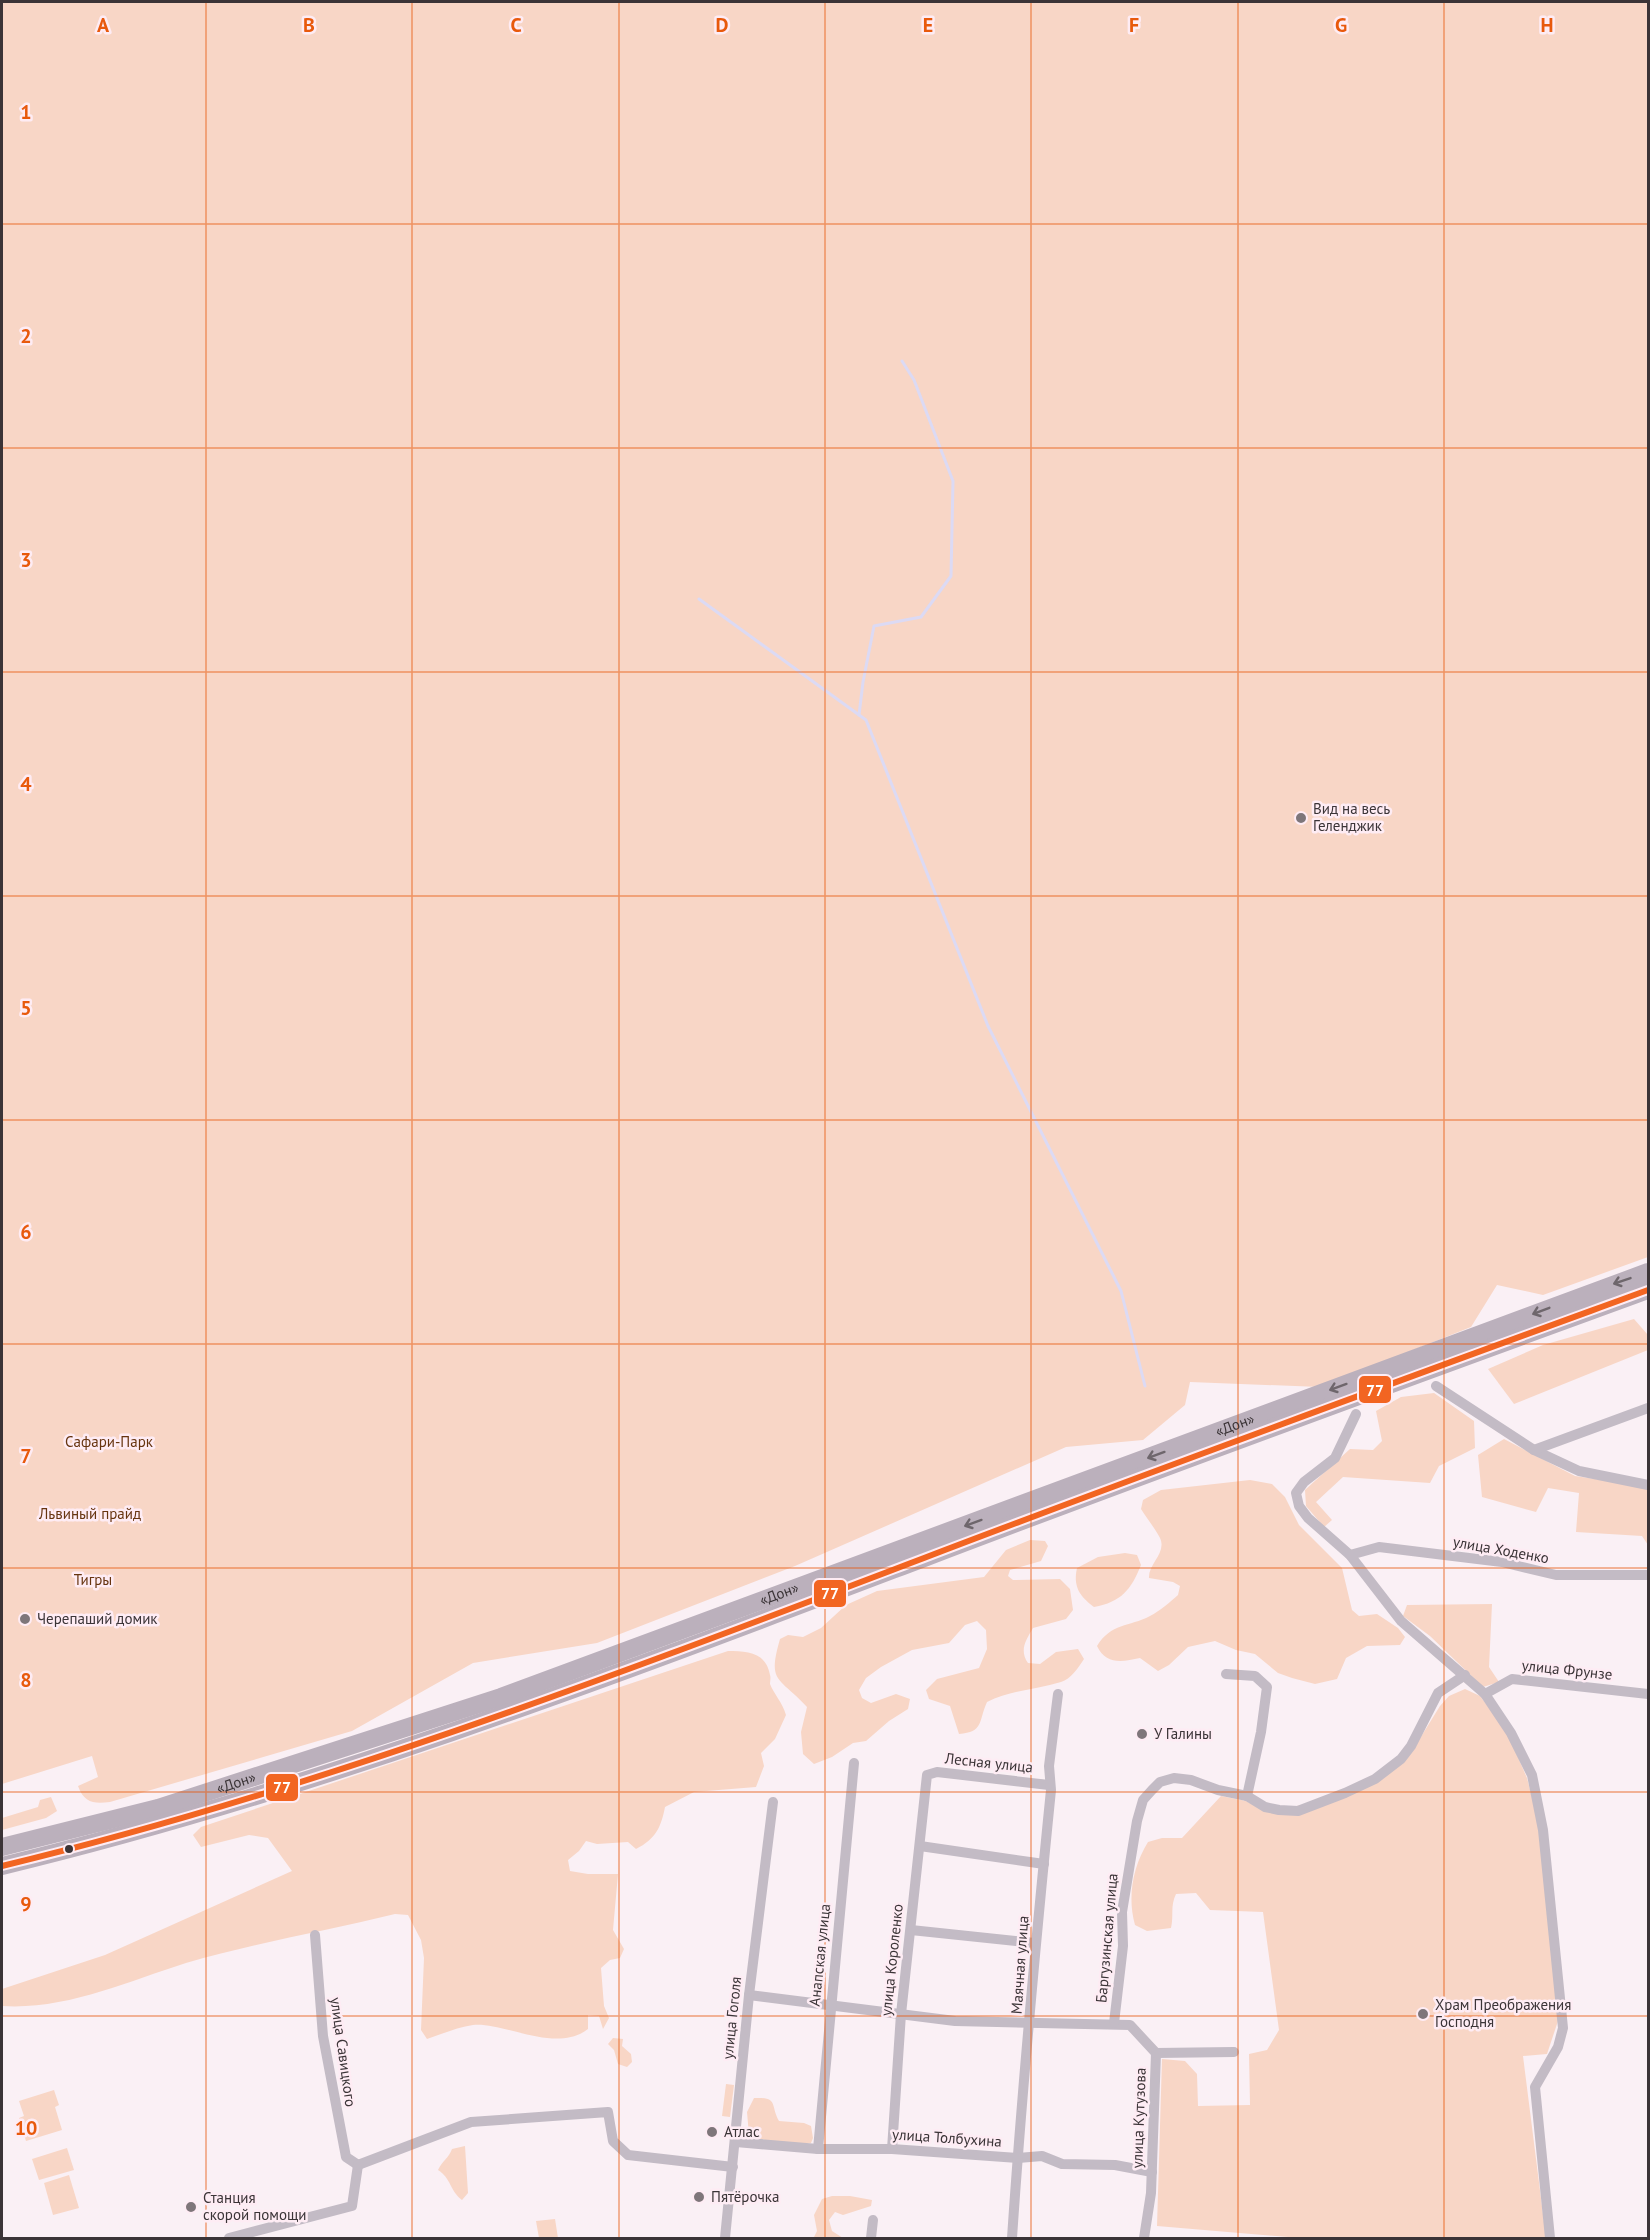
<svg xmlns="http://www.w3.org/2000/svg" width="1650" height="2240" viewBox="0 0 1650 2240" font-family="'PT Sans',sans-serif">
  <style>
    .green { fill: #f8d6c6 }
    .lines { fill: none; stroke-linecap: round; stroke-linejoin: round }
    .stream { stroke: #dcdaf4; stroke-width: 3 }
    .minor { stroke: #c3bbc5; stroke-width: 10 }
    .trunk { stroke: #bbb0bc; stroke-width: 18 }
    .bus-1-casing { stroke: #feecf4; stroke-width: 10 }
    .bus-1 { stroke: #f26522; stroke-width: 6 }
    .oneway { stroke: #6e666c }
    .grid { fill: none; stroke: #e8590c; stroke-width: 1.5; stroke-opacity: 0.55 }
    .poi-dot { fill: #7e767a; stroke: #feecf4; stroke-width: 2 }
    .bus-dot { fill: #3b3437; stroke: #feecf4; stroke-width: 2 }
    .labels { text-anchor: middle; stroke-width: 5; stroke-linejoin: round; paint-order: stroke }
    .poi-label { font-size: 15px; fill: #3b3437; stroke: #feecf4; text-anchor: start }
    .street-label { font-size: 15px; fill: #3b3437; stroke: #feecf4 }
    .park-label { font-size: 15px; fill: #67340f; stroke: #feecf4 }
    .grid-label { font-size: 20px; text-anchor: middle; font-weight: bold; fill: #e8590c; stroke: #feecf4; stroke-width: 5; stroke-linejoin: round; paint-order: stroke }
    .line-badge { stroke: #feecf4; stroke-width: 2 }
    .badge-label { font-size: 16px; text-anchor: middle; font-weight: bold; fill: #fff }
  </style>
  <rect width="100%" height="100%" fill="#faf0f5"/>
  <g class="green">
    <path d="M2,2H1648V1257L1543,1295L1497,1285L1471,1327L1320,1387L1190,1382L1185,1405L1143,1440L1066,1447L795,1566L597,1643L473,1663L352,1731L110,1802C94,1804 84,1803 78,1786L98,1777L92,1756L2,1784Z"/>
    <path d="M1634,1319L1648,1335V1350L1514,1404L1488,1369L1543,1345Z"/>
    <path d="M1434,1393L1474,1421L1475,1448L1439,1466L1430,1483L1343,1477L1316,1502L1332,1520L1324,1527L1306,1506L1305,1490L1350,1449L1373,1450L1382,1441L1376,1411L1401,1397Z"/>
    <path d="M1504,1439L1575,1476L1648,1487V1545L1642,1536L1576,1532L1579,1493L1548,1488L1536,1512L1482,1497L1478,1455Z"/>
    <path d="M1250,1480L1272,1484L1285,1497L1299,1525L1342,1568L1352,1610L1359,1616L1377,1614L1398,1628L1405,1637L1400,1645L1367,1646L1346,1658L1337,1679L1315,1684L1292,1678L1278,1673L1255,1654L1236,1650L1215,1641L1188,1647L1169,1665L1158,1671L1140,1658C1122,1662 1106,1665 1097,1646C1111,1623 1129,1627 1150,1616C1160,1611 1170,1602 1178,1595L1180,1586L1173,1582L1149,1578C1148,1564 1167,1553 1160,1538C1155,1528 1147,1519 1141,1509L1143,1500L1161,1490Z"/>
    <path d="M1030,1540L1045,1541L1048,1546L1041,1561L1010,1570L1008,1576L1013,1580L1060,1579L1070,1589L1073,1610L1066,1619L1033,1628C1026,1640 1019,1650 1028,1663L1040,1664L1056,1652L1078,1649L1084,1659C1078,1668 1071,1679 1061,1682C1036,1690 1010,1690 987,1702C978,1722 984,1732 959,1734L950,1706L929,1699L926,1690L937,1679L979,1668L987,1649L986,1630L977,1621L965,1625L949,1643L912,1650L881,1667L866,1678L859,1690L862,1698L871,1703L896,1694L910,1699L908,1709L889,1721L866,1741L853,1743L832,1757L814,1764L803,1754L801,1732L807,1707C779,1676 767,1684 780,1639L788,1635L803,1637L821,1628L846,1605L877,1591L984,1577L1006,1550Z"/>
    <path d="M1125,1553L1137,1555L1141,1565C1131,1590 1121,1602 1094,1607C1079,1596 1073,1586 1077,1568L1098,1557Z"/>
    <path d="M1492,1604L1489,1667L1499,1682L1483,1687L1430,1636L1403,1616L1407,1605Z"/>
    <path d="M728,1651C747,1651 766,1652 770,1675C771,1677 770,1682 770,1684C774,1694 782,1702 786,1715L775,1739L761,1753L764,1766L756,1787L694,1792L665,1807C661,1827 656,1839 636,1849L628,1842L597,1844L586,1841L579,1851L568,1860L570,1871L588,1874H618L613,1930L624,1949L620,1958L610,1960L601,1968L604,2006L609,2018L603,2029L599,2016L588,2015V2029C556,2054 505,2022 473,2025C458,2027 442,2034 427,2039L421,2030L424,1958L421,1940L408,1915L395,1914C326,1931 255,1943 186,1963C126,1982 66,2010 2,2006V1989L105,1955L292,1871L268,1838L249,1835L201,1847L193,1835L201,1827Z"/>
    <path d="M1465,1689L1480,1696L1506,1730L1527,1778L1539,1824L1559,2018L1547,2054L1523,2056L1546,2238H1300L1157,2226L1162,2059L1185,2061L1197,2074L1198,2106L1250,2105L1249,2054L1267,2050L1279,2030L1263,1912L1210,1910L1196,1893L1176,1894C1170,1906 1174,1916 1171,1928L1147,1931L1135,1925C1127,1897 1133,1866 1148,1842L1162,1838H1182L1221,1796L1246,1801L1266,1812L1347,1796L1414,1748L1440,1706L1449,1696Z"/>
    <path d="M51,1797L57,1811L46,1818L2,1830V1818L38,1807L40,1800Z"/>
    <path d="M613,2038L623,2039L622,2046L631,2054L632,2062L627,2067L618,2064L614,2050L608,2044Z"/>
    <path d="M726,2084L734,2085L730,2117L722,2116Z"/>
    <path d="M54,2090L59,2105L55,2107L62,2130L26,2141L19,2118L24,2116L19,2101Z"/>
    <path d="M754,2098C779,2097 770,2105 779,2121L804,2123L811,2126L813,2138L811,2143C796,2145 764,2142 749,2135L747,2112Z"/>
    <path d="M465,2146L468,2193L462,2200C450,2191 451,2178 438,2170C442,2161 449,2158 452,2149Z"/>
    <path d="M67,2148L74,2170L39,2180L32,2159Z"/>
    <path d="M69,2175L79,2208L53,2215L44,2183Z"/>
    <path d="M832,2196H850L872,2200L871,2206L843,2215L835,2212L829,2220L832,2231L843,2238H807L814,2237L817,2231L814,2215L822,2199Z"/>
    <path d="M555,2219L558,2238H539L536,2221Z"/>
  </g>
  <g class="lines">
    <g class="stream">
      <path d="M699,599L866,720L988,1026L1121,1291L1145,1386"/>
      <path d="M859,715L863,682L874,626L921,617L951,576L953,481L914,380L902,361"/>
    </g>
    <g class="minor">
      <path d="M1436,1386L1534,1450L1579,1471L1648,1485"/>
      <path d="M1356,1414L1335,1458L1304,1482L1296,1493L1299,1506L1308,1518L1350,1555L1401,1621L1485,1694L1511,1733L1532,1775L1543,1830L1563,2028L1558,2047L1535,2087L1550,2238"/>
      <path d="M1534,1450L1648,1408"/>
      <path d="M1350,1555L1379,1547L1502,1562L1556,1575H1648"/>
      <path d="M1226,1674L1255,1676L1267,1687L1261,1732L1247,1796"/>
      <path d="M1485,1694L1512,1679L1648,1694"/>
      <path d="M920,1846L1044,1864"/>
      <path d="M911,1930L1034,1943"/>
      <path d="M315,1935L323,2036L346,2157L358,2165"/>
      <path d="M749,1995L955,2021L1130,2025L1156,2053L1151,2193L1144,2238"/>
      <path d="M1114,2023L1123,1946L1122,1912L1137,1821L1143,1800L1152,1790L1160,1782L1174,1778L1191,1780L1218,1790L1247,1796L1265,1807L1279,1810L1298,1811L1345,1793L1375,1779L1401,1759L1411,1746L1438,1693L1465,1675"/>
      <path d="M1156,2053L1234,2052"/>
      <path d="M736,2142L818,2149H892L1018,2158L1042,2156L1062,2164L1115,2165L1152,2172"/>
      <path d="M818,2149L854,1763"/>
      <path d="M892,2149L901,2014L927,1775L937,1772L1049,1785"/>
      <path d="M358,2165L471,2122L608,2112L613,2141L628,2155L733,2167"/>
      <path d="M229,2238L352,2206L358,2165"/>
      <path d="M725,2238L749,1995L773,1802"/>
      <path d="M871,2238L873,2220"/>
      <path d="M1012,2238C1022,2089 1036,1939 1051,1790L1049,1766L1058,1694"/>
    </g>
    <g class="trunk">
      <path id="s1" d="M2,1847L158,1808L501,1697L1648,1272"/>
      <path d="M2,1866C317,1790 621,1673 924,1558C1165,1466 1407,1378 1648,1290"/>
    </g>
    <g class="bus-1-casing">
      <path id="bus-1" d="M2,1866C317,1790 621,1673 924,1558C1165,1466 1407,1378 1648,1290"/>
    </g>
    <use href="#bus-1" class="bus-1"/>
  </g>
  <defs><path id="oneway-shaft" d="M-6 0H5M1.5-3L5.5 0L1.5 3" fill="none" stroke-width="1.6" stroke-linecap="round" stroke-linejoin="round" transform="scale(1.5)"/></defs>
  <g class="oneway">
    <use href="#oneway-shaft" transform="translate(1622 1281) rotate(161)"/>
    <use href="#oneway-shaft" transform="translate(1541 1311) rotate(159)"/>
    <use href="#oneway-shaft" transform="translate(1338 1387) rotate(160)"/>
    <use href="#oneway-shaft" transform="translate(1156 1455) rotate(160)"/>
    <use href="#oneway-shaft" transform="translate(973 1523) rotate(160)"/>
  </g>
  <path class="grid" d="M206,2V2238M412,2V2238M619,2V2238M825,2V2238M1031,2V2238M1238,2V2238M1444,2V2238M2,224H1648M2,448H1648M2,672H1648M2,896H1648M2,1120H1648M2,1344H1648M2,1568H1648M2,1792H1648M2,2016H1648"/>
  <g class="poi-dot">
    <circle cx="1301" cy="818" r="6"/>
    <circle cx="25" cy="1619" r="6"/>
    <circle cx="1142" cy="1734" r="6"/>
    <circle cx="1423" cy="2014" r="6"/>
    <circle cx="712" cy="2132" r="6"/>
    <circle cx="699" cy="2197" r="6"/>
    <circle cx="191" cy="2207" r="6"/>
  </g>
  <circle class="bus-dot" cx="69" cy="1849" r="5"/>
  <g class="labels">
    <g class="poi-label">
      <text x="1313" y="814">Вид на весь<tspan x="1313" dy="17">Геленджик</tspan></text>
      <text x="37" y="1624">Черепаший домик</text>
      <text x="1154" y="1739">У Галины</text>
      <text x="1435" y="2010">Храм Преображения<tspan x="1435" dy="17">Господня</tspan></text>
      <text x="724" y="2137">Атлас</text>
      <text x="711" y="2202">Пятёрочка</text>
      <text x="203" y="2203">Станция<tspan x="203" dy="17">скорой помощи</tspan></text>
    </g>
    <g class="street-label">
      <text dy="5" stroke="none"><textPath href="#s1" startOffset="1304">«Дон»</textPath></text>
      <text transform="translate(1501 1550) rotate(10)" y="5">улица Ходенко</text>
      <text dy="5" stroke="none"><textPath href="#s1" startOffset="818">«Дон»</textPath></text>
      <text transform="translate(1567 1670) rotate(6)" y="5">улица Фрунзе</text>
      <text transform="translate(989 1763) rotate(6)" y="5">Лесная улица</text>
      <text dy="5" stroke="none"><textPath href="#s1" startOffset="243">«Дон»</textPath></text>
      <text transform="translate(1107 1938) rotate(-85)" y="5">Баргузинская улица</text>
      <text transform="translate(820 1955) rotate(-84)" y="5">Анапская улица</text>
      <text transform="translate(892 1960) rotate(-84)" y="5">улица Короленко</text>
      <text transform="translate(1020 1965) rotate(-86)" y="5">Маячная улица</text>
      <text transform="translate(732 2018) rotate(-84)" y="5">улица Гоголя</text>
      <text transform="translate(343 2052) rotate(82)" y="5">улица Савицкого</text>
      <text transform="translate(1139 2118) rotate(-88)" y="5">улица Кутузова</text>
      <text transform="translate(947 2138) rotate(4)" y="5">улица Толбухина</text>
    </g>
    <g class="park-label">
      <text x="109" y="1447">Сафари-Парк</text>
      <text x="90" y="1519">Львиный прайд</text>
      <text x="93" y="1585">Тигры</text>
    </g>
  </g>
  <g class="grid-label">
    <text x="103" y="32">A</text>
    <text x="309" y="32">B</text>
    <text x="516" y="32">C</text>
    <text x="722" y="32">D</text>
    <text x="928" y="32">E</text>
    <text x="1134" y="32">F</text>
    <text x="1341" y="32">G</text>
    <text x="1547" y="32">H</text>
    <text x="26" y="119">1</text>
    <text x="26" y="343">2</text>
    <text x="26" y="567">3</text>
    <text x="26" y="791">4</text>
    <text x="26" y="1015">5</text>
    <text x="26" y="1239">6</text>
    <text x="26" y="1463">7</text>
    <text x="26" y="1687">8</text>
    <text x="26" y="1911">9</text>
    <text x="26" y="2135">10</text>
  </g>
  <g class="line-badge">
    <rect x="1358" y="1375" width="34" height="29" rx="6" fill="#f26522"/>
    <rect x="813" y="1579" width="34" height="29" rx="6" fill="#f26522"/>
    <rect x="265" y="1773" width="34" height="29" rx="6" fill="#f26522"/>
  </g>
  <g class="badge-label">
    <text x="1375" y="1396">77</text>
    <text x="830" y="1599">77</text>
    <text x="282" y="1793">77</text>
  </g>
  <rect width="1650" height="2240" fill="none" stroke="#3b3437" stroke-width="6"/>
</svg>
